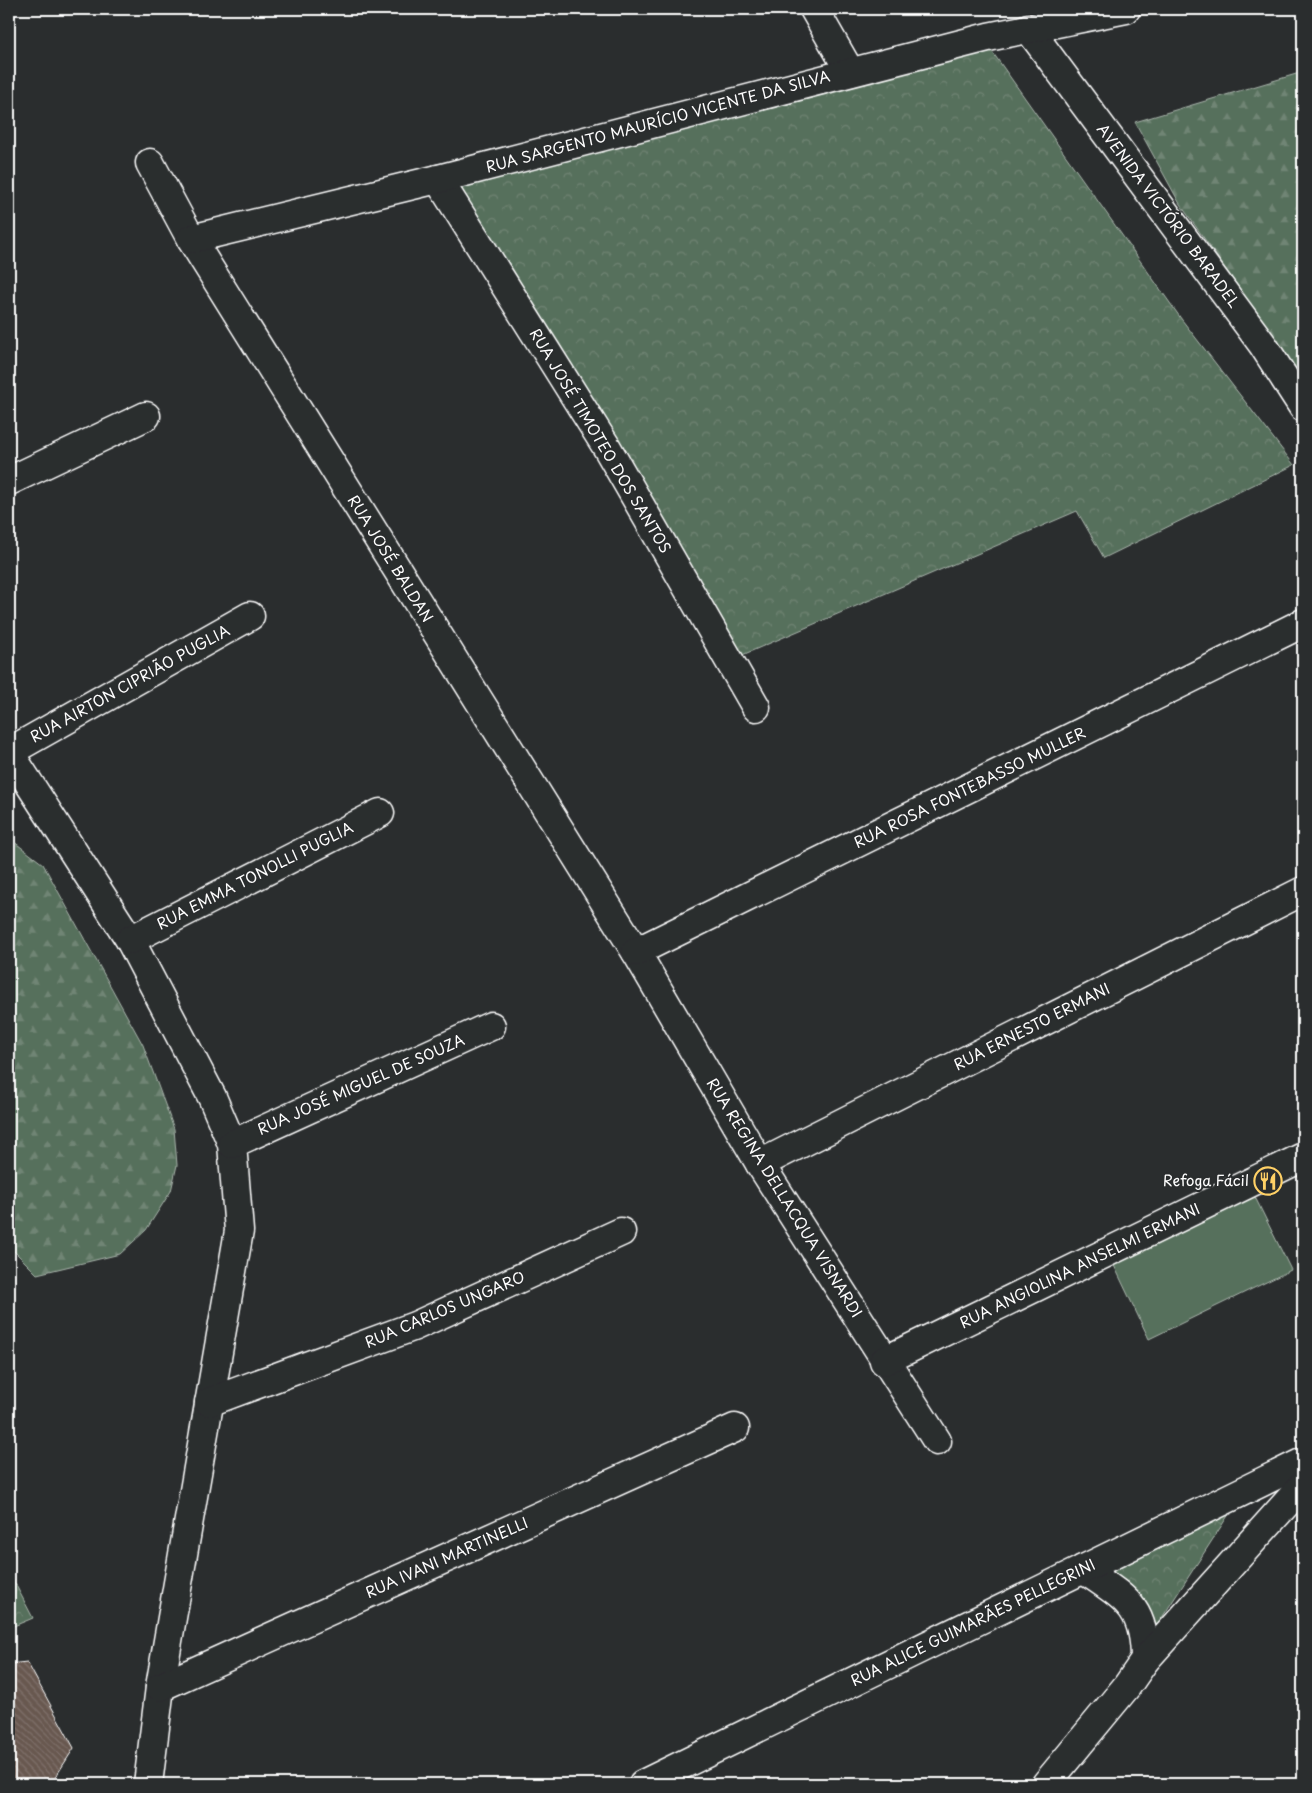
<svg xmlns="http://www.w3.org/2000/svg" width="1312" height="1793" viewBox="0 0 1312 1793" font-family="'Playpen Sans',sans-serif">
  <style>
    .grass { fill: #576f5c; stroke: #abb7ae }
    .forest { fill: url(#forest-firs); stroke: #abb7ae }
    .park { fill: url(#park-crowns); stroke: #abb7ae }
    .building { fill: url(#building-back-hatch); stroke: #fff }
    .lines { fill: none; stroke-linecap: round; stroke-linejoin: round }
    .minor-casing { stroke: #fff; stroke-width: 31 }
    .minor { stroke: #2a2d2e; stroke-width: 28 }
    .labels { text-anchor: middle; stroke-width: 4; stroke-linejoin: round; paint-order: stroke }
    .street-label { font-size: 15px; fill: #fff; stroke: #2a2d2e }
    .poi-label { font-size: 15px; fill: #fff; stroke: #2a2d2e; text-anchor: end }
  </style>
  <defs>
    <pattern id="forest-firs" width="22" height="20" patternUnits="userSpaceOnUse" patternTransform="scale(1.25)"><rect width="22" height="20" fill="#576f5c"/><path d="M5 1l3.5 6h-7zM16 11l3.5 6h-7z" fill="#708574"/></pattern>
    <pattern id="park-crowns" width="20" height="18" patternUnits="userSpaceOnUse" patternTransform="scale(1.25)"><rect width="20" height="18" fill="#576f5c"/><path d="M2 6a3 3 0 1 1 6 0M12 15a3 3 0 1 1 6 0" fill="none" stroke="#708574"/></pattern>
    <pattern id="building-back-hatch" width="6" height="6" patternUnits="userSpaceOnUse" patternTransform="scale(1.25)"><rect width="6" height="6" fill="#685850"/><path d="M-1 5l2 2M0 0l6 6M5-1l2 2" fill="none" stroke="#7f716a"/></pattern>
  </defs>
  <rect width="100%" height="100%" fill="#2a2d2e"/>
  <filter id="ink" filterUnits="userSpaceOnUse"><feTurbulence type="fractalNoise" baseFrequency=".02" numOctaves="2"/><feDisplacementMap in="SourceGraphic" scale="10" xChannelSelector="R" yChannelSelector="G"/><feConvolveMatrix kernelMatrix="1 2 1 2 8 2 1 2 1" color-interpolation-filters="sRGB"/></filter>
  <g filter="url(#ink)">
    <path class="grass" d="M1251,1189L1291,1270L1149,1339L1110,1257Z"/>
    <g class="forest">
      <path d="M1303,72V386L1274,338L1180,204L1135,122Z"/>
      <path d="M9,838L43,864L143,1045L174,1129L177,1165L171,1191L146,1230L120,1254L37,1274L9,1246Z"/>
    </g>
    <g class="park">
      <path d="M986,43L1182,320L1294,465L1104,558L1077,511L740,656L456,186Z"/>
      <path d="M1244,1491L1156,1627L1150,1625L1092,1565Z"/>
      <path d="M9,1572L33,1618L9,1628Z"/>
    </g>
    <path class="building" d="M27,1662L74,1748L51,1784H22L9,1779V1664Z"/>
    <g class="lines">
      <g class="minor-casing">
        <g id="minor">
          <path d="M814,9L850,72"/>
          <path d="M1028,28L1263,345L1303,407"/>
          <path d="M150,163L191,239L636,952L760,1164L937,1441"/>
          <path d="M438,179L606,446L756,707"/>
          <path d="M191,239L438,179L988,37L1126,9"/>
          <path d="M9,481L146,416"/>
          <path d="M9,752L130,940L212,1097L232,1144L239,1231L160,1687L148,1784"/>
          <path d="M9,752L250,616"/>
          <path d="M130,940L380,813"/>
          <path d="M636,952L1303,623"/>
          <path d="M232,1144L491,1026"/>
          <path d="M760,1164L1303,891"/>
          <path d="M884,1361L1303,1157"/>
          <path d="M209,1402L415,1326L621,1232"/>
          <path d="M1083,1569C1124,1598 1145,1605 1145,1660"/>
          <path d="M160,1687L735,1428"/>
          <path d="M643,1784L1303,1462"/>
          <path d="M1046,1784L1127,1686L1145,1660L1303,1485"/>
        </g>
      </g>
      <use href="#minor" class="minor"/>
    </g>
  </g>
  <defs>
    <g id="restaurant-ring" transform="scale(1.4375)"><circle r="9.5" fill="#2a2d2e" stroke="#ffd166" stroke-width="1.5"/><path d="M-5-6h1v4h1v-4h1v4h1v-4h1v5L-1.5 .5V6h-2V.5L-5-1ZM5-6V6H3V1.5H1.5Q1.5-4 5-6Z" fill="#ffd166"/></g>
  </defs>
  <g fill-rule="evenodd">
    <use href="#restaurant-ring" x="1268" y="1181"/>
  </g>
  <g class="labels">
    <g class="street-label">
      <text transform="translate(658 122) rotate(-15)" y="5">RUA SARGENTO MAURÍCIO VICENTE DA SILVA</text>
      <text transform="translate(1168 216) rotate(53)" y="5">AVENIDA VICTÓRIO BARADEL</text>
      <text transform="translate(600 441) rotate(59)" y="5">RUA JOSÉ TIMOTEO DOS SANTOS</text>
      <text transform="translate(390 559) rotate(58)" y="5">RUA JOSÉ BALDAN</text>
      <text transform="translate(130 684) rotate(-29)" y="5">RUA AIRTON CIPRIÃO PUGLIA</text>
      <text transform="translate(970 788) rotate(-26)" y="5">RUA ROSA FONTEBASSO MULLER</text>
      <text transform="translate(255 876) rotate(-27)" y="5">RUA EMMA TONOLLI PUGLIA</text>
      <text transform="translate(1032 1027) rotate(-27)" y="5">RUA ERNESTO ERMANI</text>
      <text transform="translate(361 1085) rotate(-24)" y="5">RUA JOSÉ MIGUEL DE SOUZA</text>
      <text transform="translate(784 1198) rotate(58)" y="5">RUA REGINA DELLACQUA VISNARDI</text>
      <text transform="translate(1080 1266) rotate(-26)" y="5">RUA ANGIOLINA ANSELMI ERMANI</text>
      <text transform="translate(445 1310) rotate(-23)" y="5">RUA CARLOS UNGARO</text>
      <text transform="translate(447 1558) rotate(-24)" y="5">RUA IVANI MARTINELLI</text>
      <text transform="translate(973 1623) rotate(-26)" y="5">RUA ALICE GUIMARÃES PELLEGRINI</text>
    </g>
    <g class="poi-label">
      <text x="1249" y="1186">Refoga Fácil</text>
    </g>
  </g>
  <rect width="1312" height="1793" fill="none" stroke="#2a2d2e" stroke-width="30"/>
  <rect x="15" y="15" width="1282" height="1763" fill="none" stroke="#fff" stroke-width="2" filter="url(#ink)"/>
</svg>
